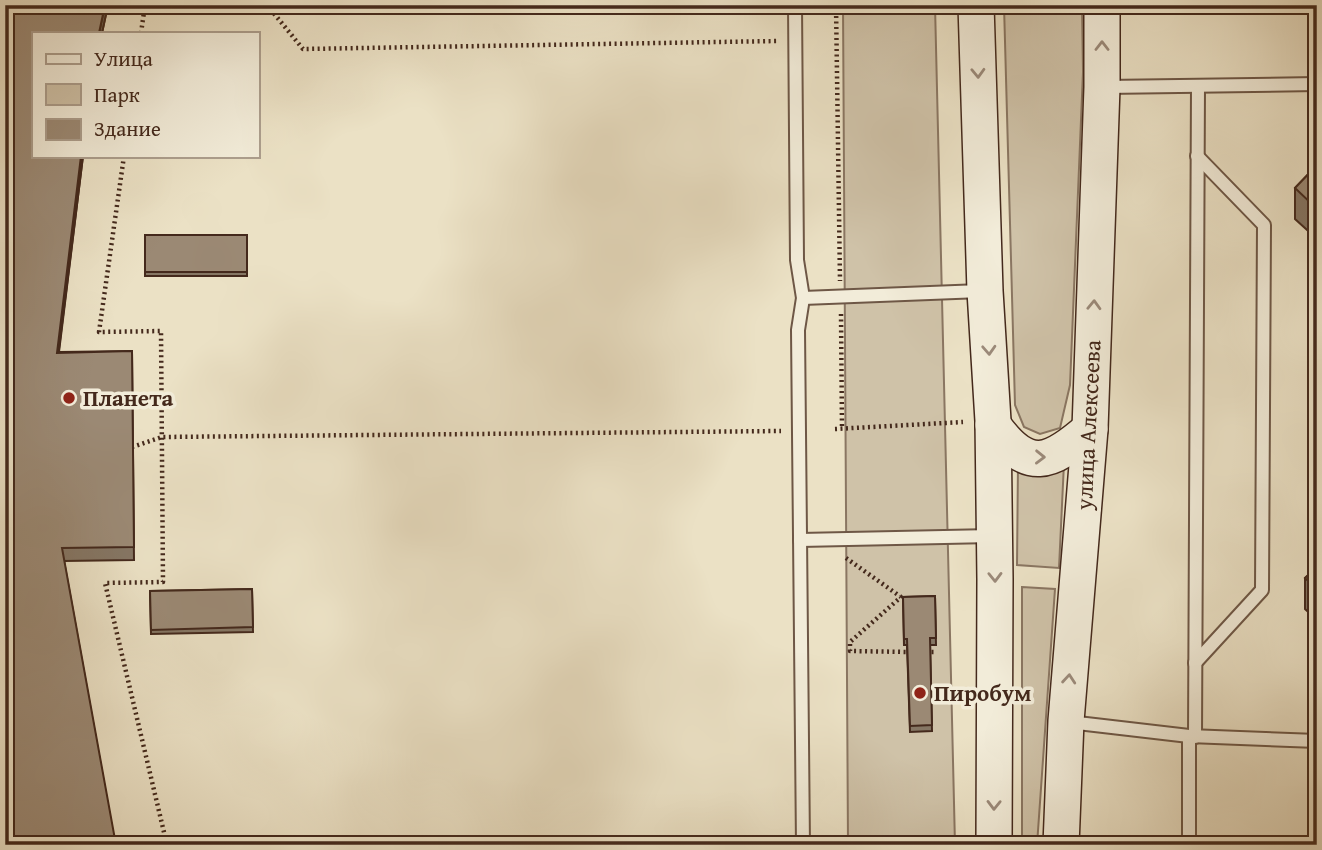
<svg xmlns="http://www.w3.org/2000/svg" width="1322" height="850" viewBox="0 0 1322 850" font-family="'Gentium Book Plus',serif">
  <style>
    .green { fill: #cfc2a8; stroke: #8a7662; stroke-width: 2 }
    .lines { fill: none; stroke-linecap: round; stroke-linejoin: round }
    .lane-casing { stroke: #6e5746; stroke-width: 16 }
    .secondary-casing { stroke: #44291c; stroke-width: 38 }
    .path { stroke: #44291c; stroke-width: 4.5; stroke-dasharray: 2 3.5; stroke-linecap: butt }
    .lane { stroke: #f2ecd9; stroke-width: 12 }
    .secondary { stroke: #f2ecd9; stroke-width: 35 }
    .wall { fill: #857664; stroke: #44291c; stroke-width: 2 }
    .shaded-wall { fill: #6c6051; stroke: #44291c; stroke-width: 2 }
    .building { fill: #9b8974; stroke: #44291c; stroke-width: 2 }
    .oneway { stroke: #9b8a7a }
    .poi-dot { fill: #8f2418; stroke: #f2ecd9; stroke-width: 2.5 }
    .labels { text-anchor: middle; stroke-width: 7; stroke-linejoin: round; paint-order: stroke }
    .poi-label { font-size: 23px; font-weight: bold; fill: #44291c; stroke: #f2ecd9; text-anchor: start }
    .street-label { font-size: 23px; fill: #44291c; stroke: #f2ecd9 }
  </style>
  <rect width="100%" height="100%" fill="#ebe1c5"/>
  <filter id="stains"><feTurbulence type="fractalNoise" baseFrequency=".00286" numOctaves="4"/><feColorMatrix values="0 0 0 0 .2 0 0 0 0 .09 0 0 0 0 .02 0 0 0 .5 -.17"/></filter>
  <radialGradient id="worn" r=".72"><stop offset=".6" stop-color="#630" stop-opacity="0"/><stop offset="1" stop-color="#630" stop-opacity=".3"/></radialGradient>
  <g class="green">
    <path d="M843,5H935L955,845H848Z"/>
    <path d="M1004,5H1082L1083,72L1070,385L1060,428L1040,434L1024,427L1015,405Z"/>
    <path d="M1018,463H1064L1059,568L1017,565Z"/>
    <path d="M1022,587L1055,589L1037,845H1022Z"/>
  </g>
  <g class="lines">
    <g class="lane-casing">
      <g id="lane">
        <path d="M795,5L797,260L803,298L798,330L803,845"/>
        <path d="M1105,87L1317,84"/>
        <path d="M803,298L981,291"/>
        <path d="M800,540L992,536"/>
        <path d="M1195,663L1262,590L1264,225L1197,156"/>
        <path d="M1069,722L1189,736L1317,741"/>
        <path d="M1189,736V845"/>
        <path d="M1195,737L1198,86"/>
      </g>
    </g>
    <g class="secondary-casing">
      <g id="secondary">
        <path d="M976,5L985,291L993,421L995,579L994,845"/>
        <path d="M993,425C1028,474 1050,464 1090,429"/>
        <path d="M1061,845L1066,721L1090,429L1102,87V5"/>
      </g>
    </g>
    <g class="path">
      <path d="M267,5L303,49L778,41"/>
      <path d="M836,5L840,281"/>
      <path d="M141,33L145,5"/>
      <path d="M124,156L99,332L161,331L163,582L105,583L167,845"/>
      <path d="M841,314L842,429"/>
      <path d="M835,429L963,422"/>
      <path d="M132,447L162,437L781,431"/>
      <path d="M846,558L901,597L850,642V651L910,652"/>
      <path d="M926,652H936"/>
      <path d="M822,838L844,837"/>
      <path d="M387,845L785,839"/>
    </g>
    <use href="#lane" class="lane"/>
    <use href="#secondary" class="secondary"/>
  </g>
  <g class="wall">
    <path d="M5,5H108L102,33H33L83,156L59,352L132,351L134,560L64,561L114,838L5,845Z"/>
    <path d="M1317,165V239L1295,219V188Z"/>
    <rect x="145" y="235" width="102" height="41"/>
    <path d="M1317,567V620L1305,609V578Z"/>
    <path d="M252,589L253,632L151,634L150,591Z"/>
    <path d="M935,596L936,645H930L932,731L910,732L907,645H904L903,597Z"/>
  </g>
  <g class="shaded-wall">
    <path d="M105,5H108L102,33H99Z"/>
    <path d="M81,156H83L57,365V353Z"/>
  </g>
  <g class="building">
    <path d="M5,5H105L99,33H33V156H81L57,353L132,351L134,547L62,548L116,845H5Z"/>
    <path d="M1317,165V209L1295,188Z"/>
    <rect x="145" y="235" width="102" height="37"/>
    <path d="M1317,567V589L1305,578Z"/>
    <path d="M252,589L253,627L151,630L150,591Z"/>
    <path d="M935,596L936,638H930L932,725L910,726L907,639H904L903,597Z"/>
    <path d="M1287,839L1294,845H1282Z"/>
  </g>
  <defs><path id="oneway-chevron" d="M-2-3.5L2.5 0L-2 3.5" fill="none" stroke-width="1.6" stroke-linecap="round" stroke-linejoin="round" transform="scale(1.75)"/></defs>
  <g class="oneway">
    <use href="#oneway-chevron" transform="translate(1102 46) rotate(-90)"/>
    <use href="#oneway-chevron" transform="translate(978 73) rotate(88)"/>
    <use href="#oneway-chevron" transform="translate(1094 305) rotate(-88)"/>
    <use href="#oneway-chevron" transform="translate(989 350) rotate(87)"/>
    <use href="#oneway-chevron" transform="translate(1040 457) rotate(1)"/>
    <use href="#oneway-chevron" transform="translate(995 577) rotate(89)"/>
    <use href="#oneway-chevron" transform="translate(1069 679) rotate(-85)"/>
    <use href="#oneway-chevron" transform="translate(994 805) rotate(91)"/>
  </g>
  <g class="poi-dot">
    <circle cx="69" cy="398" r="7"/>
    <circle cx="920" cy="693" r="7"/>
  </g>
  <g class="labels">
    <g class="poi-label">
      <text x="83" y="406">Планета</text>
      <text x="934" y="701">Пиробум</text>
    </g>
    <g class="street-label">
      <text transform="translate(1088 425) rotate(-87)" y="8">улица Алексеева</text>
    </g>
  </g>
  <rect width="1322" height="850" fill="none" stroke="#ebe1c5" stroke-width="28"/>
  <rect x="7" y="7" width="1308" height="836" fill="none" stroke="#44291c" stroke-width="3.5"/>
  <rect x="14" y="14" width="1294" height="822" fill="none" stroke="#44291c" stroke-width="2"/>
  <rect x="32" y="32" width="228" height="126" fill="#f2ecd9" stroke="#ac9e8d" stroke-width="2"/>
  <rect x="46" y="54" width="35" height="10" fill="#f2ecd9" stroke="#ac9e8d" stroke-width="2"/>
  <text x="94" y="66" font-size="21" fill="#44291c">Улица</text>
  <rect x="46" y="84" width="35" height="21" fill="#cfc2a8" stroke="#ac9e8d" stroke-width="2"/>
  <text x="94" y="102" font-size="21" fill="#44291c">Парк</text>
  <rect x="46" y="119" width="35" height="21" fill="#9b8974" stroke="#ac9e8d" stroke-width="2"/>
  <text x="94" y="136" font-size="21" fill="#44291c">Здание</text>
  <rect width="100%" height="100%" filter="url(#stains)"/>
  <rect width="100%" height="100%" fill="url(#worn)"/>
</svg>
